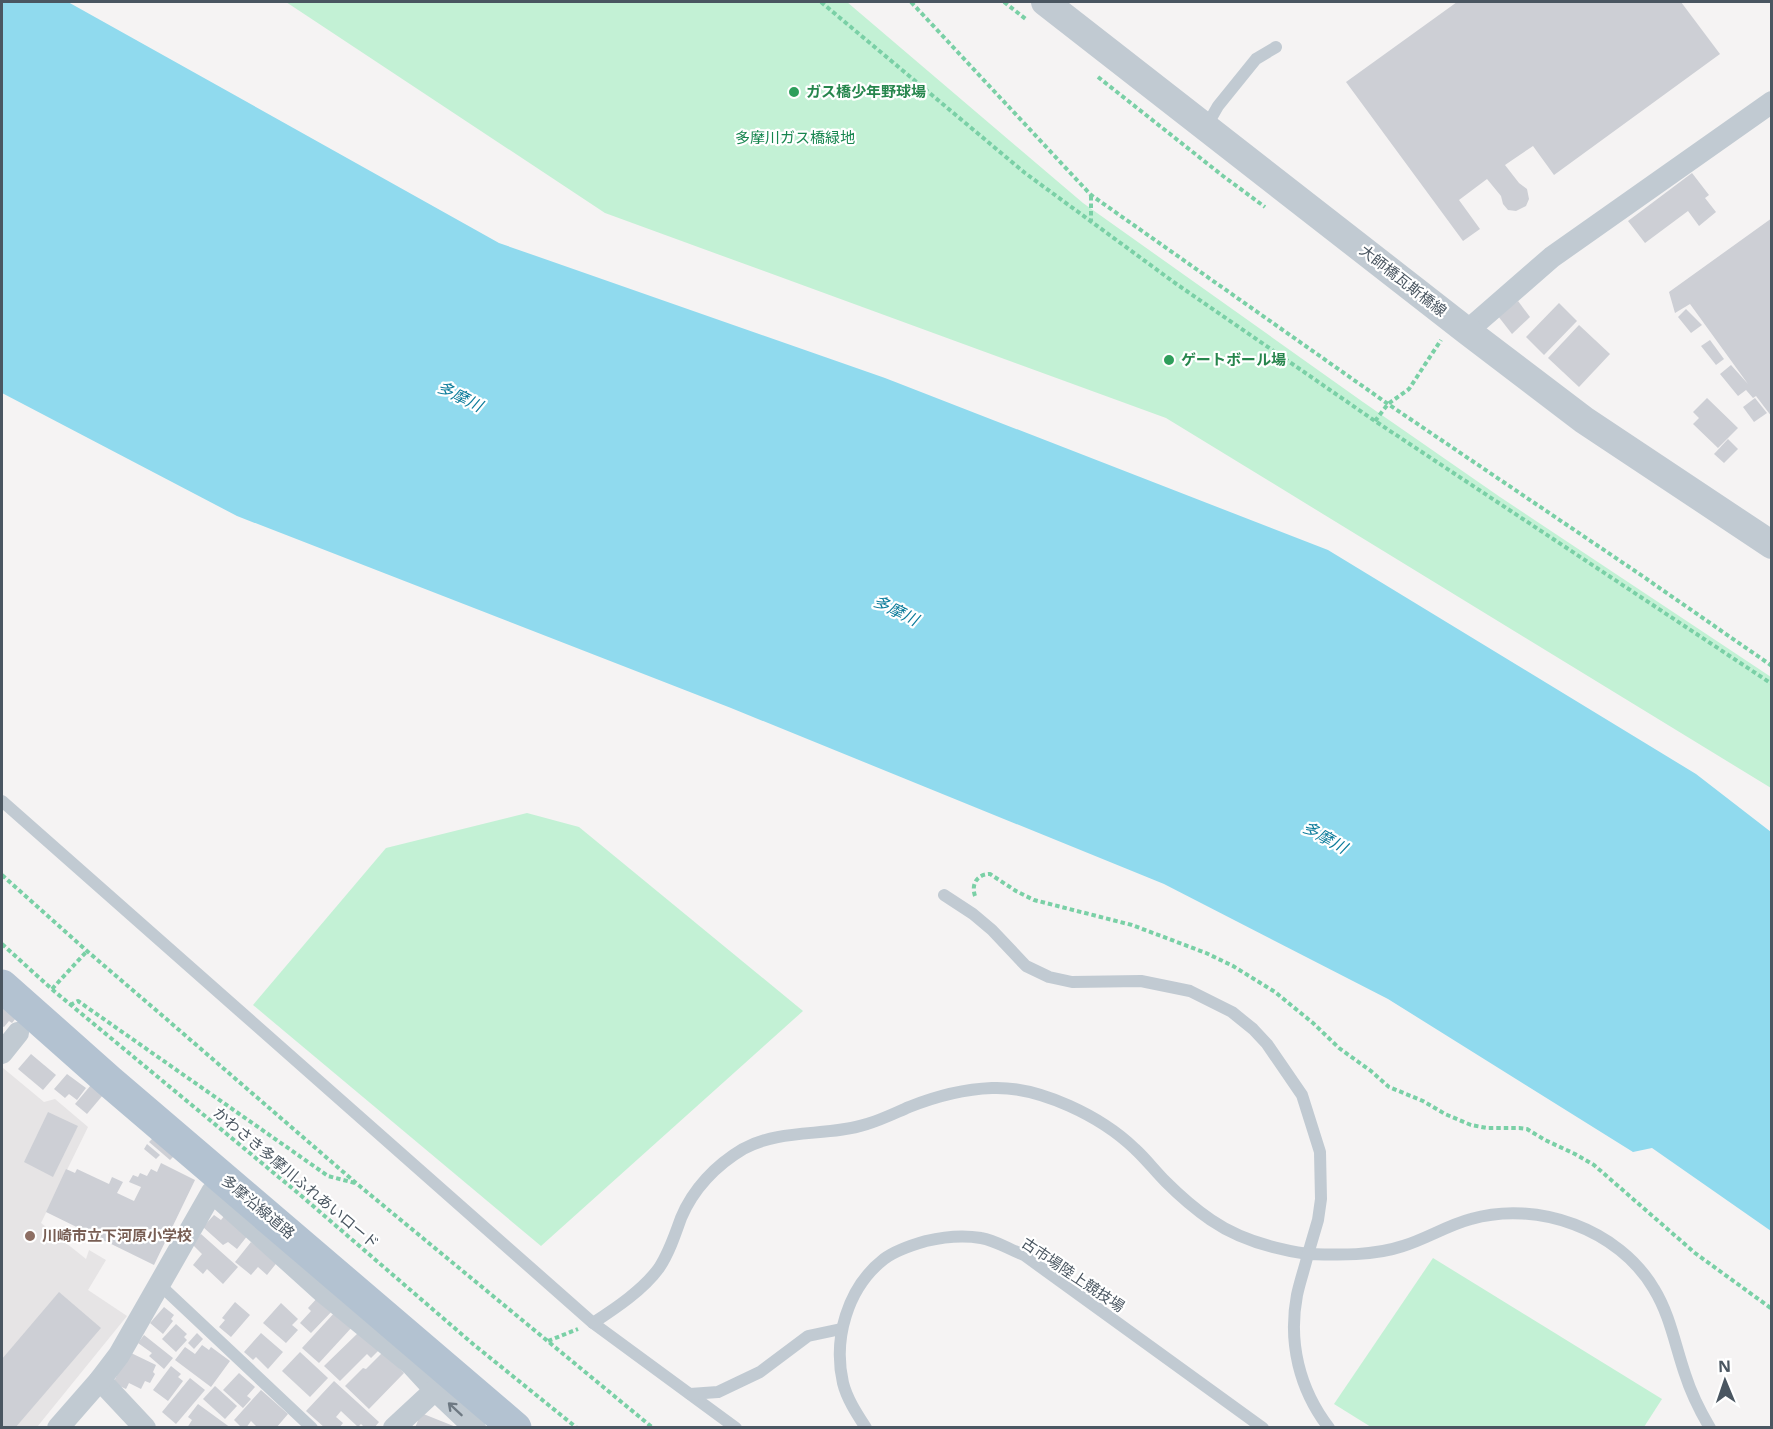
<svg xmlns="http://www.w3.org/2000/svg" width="1773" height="1429" viewBox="0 0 1773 1429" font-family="'Open Sans','Noto Sans JP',sans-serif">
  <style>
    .education { fill: #e6e4e5 }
    .green { fill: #c3f1d5 }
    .water { fill: #90daee }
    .building { fill: #cdcfd5 }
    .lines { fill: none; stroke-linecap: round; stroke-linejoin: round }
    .path { stroke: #7ad0a6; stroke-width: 4; stroke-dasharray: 4.5 3; stroke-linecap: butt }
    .service { stroke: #c1cad2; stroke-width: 12 }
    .minor { stroke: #c1cad2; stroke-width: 22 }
    .tertiary { stroke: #c1cad2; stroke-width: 28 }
    .primary { stroke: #b3c2d1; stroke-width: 33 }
    .oneway { stroke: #6e7983 }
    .leisure-dot { fill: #2e9e5b; stroke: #fff; stroke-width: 2 }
    .education-dot { fill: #8d6e63; stroke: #fff; stroke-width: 2 }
    .labels { text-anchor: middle; stroke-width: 4.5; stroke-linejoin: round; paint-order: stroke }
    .leisure-label { font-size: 15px; font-weight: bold; fill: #27864d; stroke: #fff; text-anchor: start }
    .park-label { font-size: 15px; fill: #17864f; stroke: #fff }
    .street-label { font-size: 15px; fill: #4a5661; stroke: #fff }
    .education-label { font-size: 15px; font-weight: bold; fill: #785e54; stroke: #fff; text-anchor: start }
    .water-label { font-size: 16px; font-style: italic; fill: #0c7c9b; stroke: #fff }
  </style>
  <rect width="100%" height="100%" fill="#f5f3f3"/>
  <path class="education" d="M3,1068L44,1102L55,1099L88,1127L41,1223L86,1259L89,1250L106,1260L88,1290L127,1316L37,1427H2V1070Z"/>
  <g class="green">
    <path d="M286,2H847L1083,203L1363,402L1500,497L1771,677V788L1166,418L605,213Z"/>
    <path d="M527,813L579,827L803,1011L541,1246L253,1005L386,848Z"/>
    <path d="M1433,1258L1662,1399L1644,1427H1371L1334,1404Z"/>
  </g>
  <path class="water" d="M2,2H68L499,243L885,378L1328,550L1696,774L1771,832V1231L1652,1148L1633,1152L1388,999L1164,884L731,708L237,516L2,393Z"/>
  <g class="building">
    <path d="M1457,2H1681L1720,54L1554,175L1533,146L1505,165L1519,183L1527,189L1529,199L1526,206L1516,211L1508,210L1503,204L1501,196L1487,179L1459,200L1480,229L1463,241L1346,82Z"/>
    <path d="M1692,173L1709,195L1705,198L1716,212L1699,226L1688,211L1645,243L1628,221Z"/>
    <path d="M1772,218V417L1756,396L1753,398L1746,390L1738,396L1720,374L1731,365L1748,384L1690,304L1675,313L1669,292Z"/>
    <path d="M1518,301L1530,317L1512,334L1498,316Z"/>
    <path d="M1559,303L1577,321L1544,355L1526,337Z"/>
    <path d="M1686,309L1702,325L1691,333L1678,317Z"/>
    <path d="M1579,325L1610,354L1579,387L1548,358Z"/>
    <path d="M1710,340L1724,359L1716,365L1701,346Z"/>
    <path d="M1707,398L1738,428L1718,448L1693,424L1699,418L1693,412Z"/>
    <path d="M1755,398L1767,413L1754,422L1743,407Z"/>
    <path d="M1728,439L1738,449L1724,463L1714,454Z"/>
    <path d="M2,1006L16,1018L12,1023L9,1021L4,1027L2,1026Z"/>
    <path d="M31,1054L56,1075L43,1090L18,1069Z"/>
    <path d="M67,1074L86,1088L77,1100L69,1094L65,1098L54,1089Z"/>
    <path d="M91,1085L103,1095L87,1114L75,1104Z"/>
    <path d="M48,1112L78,1126L53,1177L24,1162Z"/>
    <path d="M153,1138L174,1156L170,1160L149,1142Z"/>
    <path d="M147,1144L160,1155L156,1159L144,1149Z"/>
    <path d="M161,1163L195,1180L154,1265L46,1212L66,1169L75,1173L77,1169L109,1184L112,1177L123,1182L117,1193L134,1201L141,1187L129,1182L133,1175L138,1177L140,1173L147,1176L151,1169L157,1172Z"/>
    <path d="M214,1215L221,1220L225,1215L248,1235L237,1249L228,1242L223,1245L203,1227Z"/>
    <path d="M201,1234L238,1267L223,1284L207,1269L203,1274L193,1265L202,1254L192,1244Z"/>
    <path d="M251,1242L279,1260L267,1275L258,1267L251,1275L235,1262Z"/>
    <path d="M59,1292L101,1328L15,1428H2V1359Z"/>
    <path d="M320,1295L335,1308L311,1333L300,1323L311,1311L308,1308Z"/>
    <path d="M235,1302L250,1315L231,1337L219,1327L225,1320L222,1318Z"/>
    <path d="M281,1303L298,1319L292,1325L298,1330L286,1343L263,1323Z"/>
    <path d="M164,1307L174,1315L171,1319L173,1321L163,1334L150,1323Z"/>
    <path d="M336,1311L353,1326L319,1363L302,1348Z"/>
    <path d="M176,1324L187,1334L184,1337L187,1340L176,1352L162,1339Z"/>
    <path d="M197,1333L203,1339L194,1349L188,1343Z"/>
    <path d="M261,1333L283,1352L268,1369L256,1357L253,1360L244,1352Z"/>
    <path d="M358,1333L381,1348L371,1358L367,1354L340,1381L324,1366Z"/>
    <path d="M144,1335L173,1358L164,1369L149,1356L152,1353L138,1343Z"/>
    <path d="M202,1345L209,1350L211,1347L230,1361L211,1387L175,1360L185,1347L195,1354Z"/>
    <path d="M129,1352L156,1365L153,1372L155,1374L150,1383L145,1381L141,1389L129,1383L126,1389L113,1383Z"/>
    <path d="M300,1352L328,1378L310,1397L282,1371Z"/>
    <path d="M383,1352L404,1373L369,1409L345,1386L363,1368L366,1369Z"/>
    <path d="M171,1366L181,1374L178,1377L183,1381L168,1401L153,1390Z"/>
    <path d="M239,1373L255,1387L247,1396L251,1399L243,1408L223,1390Z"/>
    <path d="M190,1378L205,1390L176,1424L162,1412Z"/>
    <path d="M334,1381L379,1422L374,1428H365L361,1424L358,1427L341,1411L336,1417L343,1423L339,1428H325L306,1411Z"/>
    <path d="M215,1386L237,1406L225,1419L203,1399Z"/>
    <path d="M261,1390L288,1414L276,1428H258L251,1421L246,1428H242L234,1420Z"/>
    <path d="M198,1404L231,1428H187L192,1420L188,1417Z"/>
    <path d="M421,1413L456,1427V1428H415Z"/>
  </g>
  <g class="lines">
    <g class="path">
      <path d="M821,2L1025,173L1175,283L1375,421L1772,684"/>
      <path d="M911,2L1091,195L1388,404L1638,573L1772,666"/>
      <path d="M1004,2L1027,20"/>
      <path d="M1098,77L1223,176L1265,207"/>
      <path d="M1091,196V221"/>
      <path d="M1375,421L1388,404L1409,389L1441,340"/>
      <path d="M2,875L87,951L164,1017L356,1183L653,1428"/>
      <path d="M975,896C971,884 977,874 990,874L1016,891L1034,900L1132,925L1206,953L1233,966L1275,992L1313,1023L1339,1048L1371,1071L1389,1087L1423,1101L1445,1114L1471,1125L1487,1128H1519L1527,1129L1545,1140L1575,1154L1594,1165L1695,1253L1772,1309"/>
      <path d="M2,944L54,991L298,1193L473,1344L577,1428"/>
      <path d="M52,989L87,951"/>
      <path d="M70,1005L78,1001L328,1176L355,1183"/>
      <path d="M548,1341L578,1329"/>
    </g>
    <g class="service">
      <path d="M1206,127L1218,106L1256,59L1276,47"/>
      <path d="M2,801L593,1323L736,1428"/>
      <path d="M160,1285L312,1428"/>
      <path d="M593,1323C616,1308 643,1290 659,1268C669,1253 675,1235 681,1218C693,1189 716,1165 743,1149C781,1128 827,1137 867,1124C881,1120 895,1113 909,1107C934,1097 965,1089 992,1088C1040,1086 1102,1117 1135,1149C1146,1159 1155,1171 1166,1182C1180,1196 1195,1209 1211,1220C1240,1240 1273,1249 1308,1254L1318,1220L1321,1199L1320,1152L1302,1095L1267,1044L1253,1029L1232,1012L1190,991L1141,981L1072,982L1049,977L1026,966L992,930L973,914L944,895"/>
      <path d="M690,1394L718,1392L760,1372L808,1336L841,1329"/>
      <path d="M866,1428C857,1414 847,1399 843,1383C833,1339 847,1288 884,1259C896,1250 912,1245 926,1241C943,1237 963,1235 981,1238C995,1240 1010,1250 1024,1255L1263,1428"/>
      <path d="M1329,1428C1299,1389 1288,1342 1297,1295C1300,1281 1305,1267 1308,1254C1340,1255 1373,1256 1403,1246C1426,1239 1448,1225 1471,1219C1537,1200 1619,1229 1654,1289C1670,1315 1675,1345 1685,1374C1691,1393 1700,1411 1710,1428"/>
    </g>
    <g class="minor">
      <path d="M1467,331L1552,257L1772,102"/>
      <path d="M2,1053L18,1033"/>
      <path d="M100,1380L145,1428"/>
      <path d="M58,1428L100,1380L119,1355L212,1192L324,1293L412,1365L435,1390L475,1428"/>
      <path d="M394,1428L435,1390"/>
    </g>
    <path class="tertiary" d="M1045,2L1467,331L1584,420L1772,545"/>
    <path class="primary" d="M2,986L109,1081L515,1428"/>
  </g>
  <defs><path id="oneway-shaft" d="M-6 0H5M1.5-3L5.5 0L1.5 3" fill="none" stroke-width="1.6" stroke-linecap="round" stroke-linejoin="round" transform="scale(1.5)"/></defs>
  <use class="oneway" href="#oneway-shaft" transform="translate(455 1409) rotate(-137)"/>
  <g class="leisure-dot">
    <circle cx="794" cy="92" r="6"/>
    <circle cx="1169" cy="360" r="6"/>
  </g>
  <circle class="education-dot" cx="30" cy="1236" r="6"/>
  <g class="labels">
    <g class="leisure-label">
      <text x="806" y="97">ガス橋少年野球場</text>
      <text x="1181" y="365">ゲートボール場</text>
    </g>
    <g class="park-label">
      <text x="795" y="143">多摩川ガス橋緑地</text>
    </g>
    <g class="street-label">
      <text transform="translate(1403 281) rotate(38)" y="5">大師橋瓦斯橋線</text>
      <text transform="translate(296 1178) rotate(40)" y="5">かわさき多摩川ふれあいロード</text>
      <text transform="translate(258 1207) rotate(40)" y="5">多摩沿線道路</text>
      <text transform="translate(1073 1275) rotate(34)" y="5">古市場陸上競技場</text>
    </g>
    <g class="education-label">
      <text x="42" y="1241">川崎市立下河原小学校</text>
    </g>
    <g class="water-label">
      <text transform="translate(460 396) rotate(26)" y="6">多摩川</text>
      <text transform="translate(896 610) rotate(26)" y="6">多摩川</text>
      <text transform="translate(1325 837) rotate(29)" y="6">多摩川</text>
    </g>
  </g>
  <rect width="1773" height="1429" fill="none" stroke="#4a5661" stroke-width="6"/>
  <g transform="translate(1725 1381) rotate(358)" stroke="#ffffff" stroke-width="4.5" paint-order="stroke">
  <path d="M0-4.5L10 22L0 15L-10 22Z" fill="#4a5661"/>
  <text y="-9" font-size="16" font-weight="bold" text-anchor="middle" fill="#4a5661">N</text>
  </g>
</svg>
